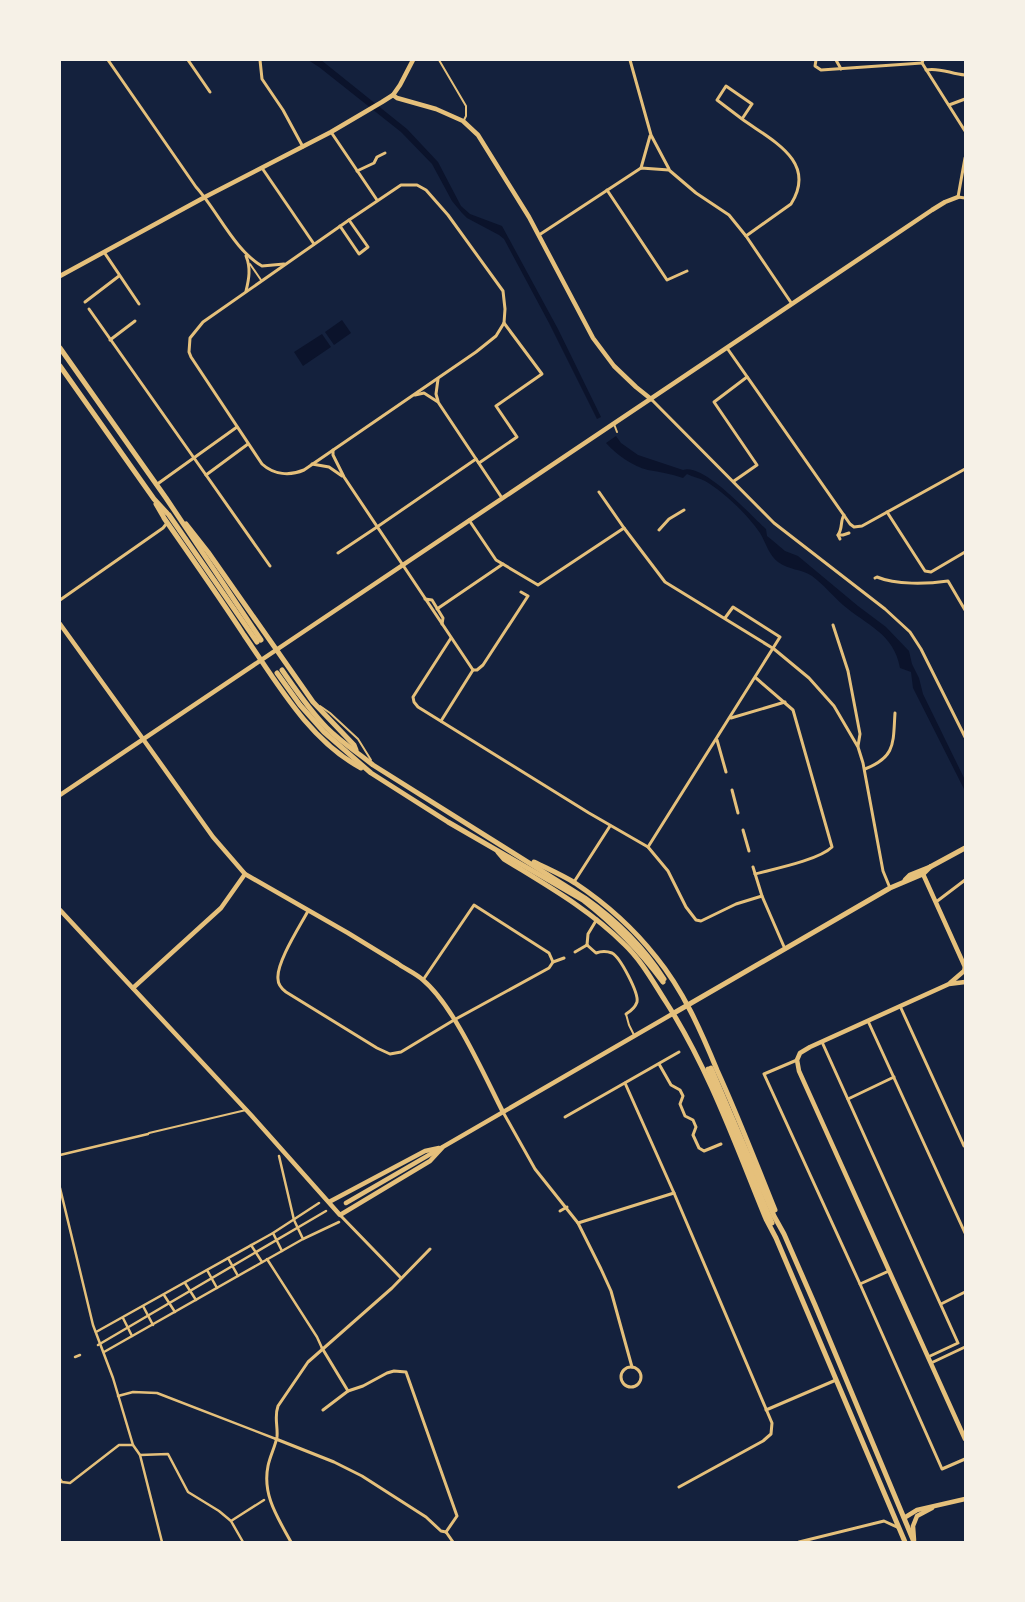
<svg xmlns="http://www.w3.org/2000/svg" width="1025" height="1602" viewBox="0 0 1025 1602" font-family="'DM Sans',sans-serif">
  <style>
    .water { fill: #0b132b }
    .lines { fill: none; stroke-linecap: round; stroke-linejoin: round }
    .service { stroke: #e5c07b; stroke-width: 2 }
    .pedestrian { stroke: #e5c07b; stroke-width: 2.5 }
    .minor { stroke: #e5c07b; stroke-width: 3 }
    .tertiary { stroke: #e5c07b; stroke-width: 4.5 }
    .secondary { stroke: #e5c07b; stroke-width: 4.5 }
    .primary { stroke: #e5c07b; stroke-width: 5 }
  </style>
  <rect width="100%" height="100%" fill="#14213d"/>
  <g class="water">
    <path d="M308,60H321L407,129L438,162L461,206L470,214L502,226L558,329L601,417L597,419L549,323L504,239L499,235L467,218L462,213L452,201L432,164L401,132L319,67Z"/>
    <path d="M342,320L351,333L334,345L325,332Z"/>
    <path d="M322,334L331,347L303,366L294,352Z"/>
    <path d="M616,436L621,443L638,455L683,470C704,463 750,515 766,529L767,536L772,540L785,551L798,556L858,606L886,627L909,651L912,664L919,678L923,694L965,780V791L913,688L911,672L900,668C894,633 866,625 843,605C833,596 823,584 812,576C802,569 788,570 778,562C768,554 766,543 760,533C746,513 725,493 705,481C699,478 693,477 687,474L683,478C671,474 660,472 648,470C632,466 617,455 606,443Z"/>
  </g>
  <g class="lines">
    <g class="service">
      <path d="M439,60L466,106V116L464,120"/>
      <path d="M250,264L261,280"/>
      <path d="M614,424L617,432"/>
      <path d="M320,706L330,713L358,739L371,760"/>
      <path d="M626,1014L629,1025L634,1035"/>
      <path d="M149,1133L246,1110"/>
    </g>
    <g class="pedestrian">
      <path d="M60,1155L148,1134"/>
      <path d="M279,1156L294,1220L303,1239"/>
      <path d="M60,1188L93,1325L113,1378L133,1445L140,1455L162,1542"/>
      <path d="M273,1233L282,1251"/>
      <path d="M251,1245L262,1262"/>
      <path d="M228,1258L238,1276"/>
      <path d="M267,1259L317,1337L322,1348"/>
      <path d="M207,1270L217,1288"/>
      <path d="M185,1283L196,1300"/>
      <path d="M164,1295L175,1312"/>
      <path d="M143,1306L153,1325"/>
      <path d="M123,1318L132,1336"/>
      <path d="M96,1332L273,1233L319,1203"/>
      <path d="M98,1345L326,1211"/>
      <path d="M104,1352L303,1239L339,1222"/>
      <path d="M75,1357L80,1355"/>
      <path d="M118,1396L133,1392L157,1393L276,1439"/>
      <path d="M140,1455L168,1454L188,1492L219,1511L231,1521L264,1500"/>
      <path d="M60,1479L62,1482L70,1483L119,1445H133"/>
      <path d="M231,1521L243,1542"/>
    </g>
    <g class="minor">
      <path d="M108,60L196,187C217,210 235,251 262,266L284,264"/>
      <path d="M188,60L210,92"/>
      <path d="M260,60L262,79L283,110L303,147"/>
      <path d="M630,60L651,135L669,169"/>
      <path d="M816,60L815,66L821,70L922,63"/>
      <path d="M836,60L841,69"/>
      <path d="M923,60L922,63L965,131"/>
      <path d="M926,70C939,67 951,74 965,75"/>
      <path d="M949,105L965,99"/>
      <path d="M742,119L717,100L726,86L752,104L742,119C771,140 818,161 791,204L746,236"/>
      <path d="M331,132L377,200"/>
      <path d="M965,158L958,197L965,198"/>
      <path d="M262,168L314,244"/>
      <path d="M641,168L650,136"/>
      <path d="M357,171L374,163L377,157L385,153"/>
      <path d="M401,185H417L426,190L448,215L503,291L505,309L504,323L496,336L476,352L304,470C290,476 274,475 262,464L191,357L189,352L190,338L203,322L349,220Z"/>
      <path d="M607,190L667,280L687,271"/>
      <path d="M340,226L359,254L368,247L349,220"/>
      <path d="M539,235L641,168L669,170L696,193L729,215L746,236L792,304"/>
      <path d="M104,252L139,304"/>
      <path d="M246,291C249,279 251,268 246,256"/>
      <path d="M85,302L119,276"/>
      <path d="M89,309L206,475L248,444"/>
      <path d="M110,340L135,321"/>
      <path d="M727,348L850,524L854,527L862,526L965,469"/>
      <path d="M415,395L424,393L438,402L502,498"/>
      <path d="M651,399L774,523L885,609L910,632L921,649L965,737"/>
      <path d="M438,401L436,394L438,379"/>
      <path d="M333,450V455L344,477L473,670"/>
      <path d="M479,463L517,437L496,406L542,374L504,323"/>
      <path d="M312,464L329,467L342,476"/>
      <path d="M206,475L270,566"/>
      <path d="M734,481L757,465L714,402L747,377"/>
      <path d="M156,485L237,427"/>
      <path d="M599,492L624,528L665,582L774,649L809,678L834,706L858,747L863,763L883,871L890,888"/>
      <path d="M887,512L925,571L931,572L965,552"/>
      <path d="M469,520L496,560L538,585L624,528"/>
      <path d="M659,530L669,519L684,510"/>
      <path d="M838,535H843L849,533"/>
      <path d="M840,539L838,535C843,528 840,521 844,515"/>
      <path d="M338,553L377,527L476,459"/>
      <path d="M875,578L877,577C896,585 927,584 948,581L965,610"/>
      <path d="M425,599L432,600L443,618L442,624"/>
      <path d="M60,600L163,528L167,523"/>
      <path d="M437,609L503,564"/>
      <path d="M833,625L848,671L860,734L858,746"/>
      <path d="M451,638L413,697L414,702L418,707L589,813L648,847L668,871L686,907L696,920L701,921L736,904L762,896"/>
      <path d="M731,718L785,702"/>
      <path d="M441,721L473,670H477L483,665L528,596L521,592"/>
      <path d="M717,740L726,772"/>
      <path d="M865,769C896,757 893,743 895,713"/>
      <path d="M732,790L738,813"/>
      <path d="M743,830L749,851"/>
      <path d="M648,847L780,637L733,607L725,618"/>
      <path d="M753,867L762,896L785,949"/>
      <path d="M755,874C774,869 819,860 832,847L793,710L756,678"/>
      <path d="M574,882L610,826"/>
      <path d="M936,902L965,880"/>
      <path d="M308,911C300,926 276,963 278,979C278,985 282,989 286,992L377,1048L390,1054L401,1052L454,1020L549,968L553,962L564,958"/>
      <path d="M587,945L596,953C601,951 607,951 612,953C620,957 639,993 637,1002C635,1008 631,1011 626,1014"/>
      <path d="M587,945L588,934L597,919"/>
      <path d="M575,952L587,945"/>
      <path d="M423,980L474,905L549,953L553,962"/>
      <path d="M900,1006L964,1146"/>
      <path d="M868,1021L965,1233"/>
      <path d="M822,1042L958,1343L928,1357"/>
      <path d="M797,1060L764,1074L860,1284L942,1469L965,1459"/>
      <path d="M659,1064L671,1085L680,1090L683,1096L680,1104L685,1116L693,1120L696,1127L693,1135L699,1148L704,1151L721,1144"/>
      <path d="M625,1083L674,1193L772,1423L771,1434L763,1441L679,1487"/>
      <path d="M848,1099L894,1077"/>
      <path d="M503,1112L535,1169L578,1223L601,1269L611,1291L632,1367"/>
      <path d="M565,1117L679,1052"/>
      <path d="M560,1211L567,1207"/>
      <path d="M340,1215L401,1278"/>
      <path d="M578,1223L674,1193"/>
      <path d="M860,1284L889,1271"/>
      <path d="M941,1304L965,1292"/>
      <path d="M322,1348L348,1391"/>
      <path d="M931,1363L965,1347"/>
      <circle cx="631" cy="1377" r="10"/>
      <path d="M323,1410L348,1391L363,1386L387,1373L394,1371L406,1372L457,1516L446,1532"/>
      <path d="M766,1410L836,1380"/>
      <path d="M276,1439L334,1462L362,1476L426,1517L441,1531L446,1532"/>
      <path d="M446,1532L453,1542"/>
      <path d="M291,1542C278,1518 262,1495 268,1466C270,1456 275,1447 277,1437C278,1426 274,1417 278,1406L308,1362L392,1288L430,1249"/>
      <path d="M799,1542L884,1521L899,1528"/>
    </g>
    <g class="tertiary">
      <path d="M393,95L397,98L436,109L463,121L478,135L529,217L593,338L614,366L636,387L651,399"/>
      <path d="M60,276L205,197L331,132L382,102L393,95L400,85L413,60"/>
      <path d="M60,624L143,739"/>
      <path d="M60,910L251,1115L340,1215L430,1161L442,1148"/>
      <path d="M397,963C405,969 415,973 423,980C454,1006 484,1075 503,1112"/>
      <path d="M133,988L221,908L245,874"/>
      <path d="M329,1202L425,1151L439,1148"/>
      <path d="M904,1518L917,1510L965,1499"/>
      <path d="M914,1540L913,1526L917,1516L932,1508"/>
    </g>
    <g class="secondary">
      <path d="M143,739L213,837L245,874L348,933L397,963"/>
      <path d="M60,795L932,210L945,202L958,197"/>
      <path d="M923,874L965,967"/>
      <path d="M965,982L949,984L810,1047L800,1053L797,1060L799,1071L965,1439"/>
      <path d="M950,983L964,971L965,967"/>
      <path d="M346,1203L674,1013"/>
    </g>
    <g class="primary">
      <path d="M60,348L166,498L261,640"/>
      <path d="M60,366L154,499L167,513"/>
      <path d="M156,504L163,516"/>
      <path d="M169,515L257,642"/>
      <path d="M164,518C191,557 218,595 244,635C277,683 309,740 361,768"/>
      <path d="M186,524L208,552L313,702L354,745L356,750"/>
      <path d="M282,670C296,690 310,711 327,728C341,742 358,753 373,765L585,898C616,920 643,946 664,979"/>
      <path d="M277,673L300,705L324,732L371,773L448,822L583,900C614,924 640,951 663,982"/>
      <path d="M498,852L504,859C546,885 589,909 624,944C642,961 653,982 666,1002C709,1069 736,1146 766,1219L776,1238L905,1542"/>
      <path d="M534,862C548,869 562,875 575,883C605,903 634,929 656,957C683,990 701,1031 717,1070C738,1116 756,1163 775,1210"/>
      <path d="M905,880L910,875L930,867L965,848"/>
      <path d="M674,1013L890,888L923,874L930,867"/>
      <path d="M711,1068L774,1216L784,1234L815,1305L914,1542"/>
      <path d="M708,1069L772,1223"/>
    </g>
  </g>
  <rect width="1025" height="1602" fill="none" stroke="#f6f1e7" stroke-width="122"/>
</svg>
